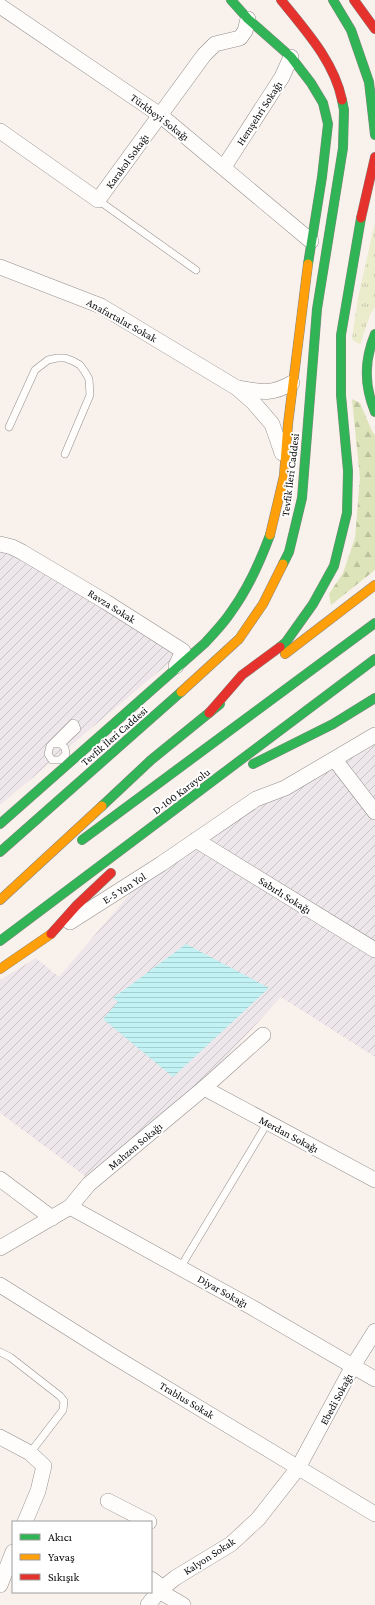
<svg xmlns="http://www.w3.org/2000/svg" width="375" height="1605" viewBox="0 0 375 1605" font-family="'Crimson Pro',serif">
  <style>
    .industrial { fill: url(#industrial-furrows) }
    .grass { fill: url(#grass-tufts) }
    .forest { fill: url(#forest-firs) }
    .water { fill: url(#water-rules) }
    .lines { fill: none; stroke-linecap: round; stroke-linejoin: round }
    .lane-casing { stroke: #928e8c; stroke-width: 8 }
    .street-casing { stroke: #928e8c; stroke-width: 16 }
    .fast-casing { stroke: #888582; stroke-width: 10 }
    .slow-casing { stroke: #888582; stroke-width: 10 }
    .jam-casing { stroke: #888582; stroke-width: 10 }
    .lane { stroke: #fefdfc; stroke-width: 7 }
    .street { stroke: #fefdfc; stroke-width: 15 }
    .fast { stroke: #30b455; stroke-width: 9 }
    .slow { stroke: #ff9f0a; stroke-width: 9 }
    .jam { stroke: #e5322d; stroke-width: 9 }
    .labels { text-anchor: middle; stroke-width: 4; stroke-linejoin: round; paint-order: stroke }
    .street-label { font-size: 11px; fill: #0a0a0a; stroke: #fff }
  </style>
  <defs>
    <pattern id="industrial-furrows" width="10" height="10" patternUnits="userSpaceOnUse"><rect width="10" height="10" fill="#ede6ea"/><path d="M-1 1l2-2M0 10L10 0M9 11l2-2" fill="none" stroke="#cac4c7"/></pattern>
    <pattern id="grass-tufts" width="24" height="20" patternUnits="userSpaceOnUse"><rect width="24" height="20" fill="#ebeccc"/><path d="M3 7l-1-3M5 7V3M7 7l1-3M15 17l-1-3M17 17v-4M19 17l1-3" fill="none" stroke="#c8c9ae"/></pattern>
    <pattern id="forest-firs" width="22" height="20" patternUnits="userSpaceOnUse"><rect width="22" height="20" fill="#dee4ba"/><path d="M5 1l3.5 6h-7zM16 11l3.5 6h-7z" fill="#bdc29f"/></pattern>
    <pattern id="water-rules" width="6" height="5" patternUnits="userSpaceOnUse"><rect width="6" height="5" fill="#c2f2f3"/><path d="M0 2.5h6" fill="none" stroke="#a5cecf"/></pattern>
  </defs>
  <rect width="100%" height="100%" fill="#f9f2ec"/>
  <g class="industrial">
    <path d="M0,539L183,651L0,805Z"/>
    <path d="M375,727V1057L281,997L206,1079L85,1176L0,1113V980L36,958L59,977L163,855Z"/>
  </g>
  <path class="grass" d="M375,222V307L370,315L360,345L352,339L358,298Z"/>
  <path class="forest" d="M352,399L360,403L372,431L375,435V570L331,605L329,594L343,573L355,538L360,478Z"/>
  <path class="water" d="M186,944L269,988L173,1077L103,1019L118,1002L113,998Z"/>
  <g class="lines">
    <g class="lane-casing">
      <g id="lane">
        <path d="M98,200L196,270"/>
        <path d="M9,427L35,370L48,360L57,358H65L73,361L80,365L85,372L89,379L90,395L65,454"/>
        <path d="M52,744H61L65,748L66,754L60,760H52L48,754L50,746L73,723L75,724L77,729L61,744"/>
        <path d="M180,1268L268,1122"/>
        <path d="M0,1352L10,1357L60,1396L64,1401L63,1410L30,1453"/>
      </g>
    </g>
    <g class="street-casing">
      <g id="street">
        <path d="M0,6L160,115L311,241"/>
        <path d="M0,131L98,200L204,55L215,44L240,38L245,31L248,19"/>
        <path d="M224,167L282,77L291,57"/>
        <path d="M0,267L101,306L237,388L253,402L272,424L282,453"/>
        <path d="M238,388C261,392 271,395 292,383"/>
        <path d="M0,544L12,547L22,552L106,602L183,651L176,666"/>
        <path d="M335,760L375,812"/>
        <path d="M196,840L375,950"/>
        <path d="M70,922L161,864L256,799L285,788L375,735"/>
        <path d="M204,1088L375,1180"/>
        <path d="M0,1179L52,1218"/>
        <path d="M70,1207L253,1308L375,1379"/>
        <path d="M0,1248L70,1207L89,1184L204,1088L263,1035"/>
        <path d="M0,1285L113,1356L375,1514"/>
        <path d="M0,1437L30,1453L44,1466L38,1491L25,1522"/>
        <path d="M108,1501L149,1522"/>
        <path d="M151,1579L163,1588"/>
        <path d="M0,1585L13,1552"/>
        <path d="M159,1591L183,1605"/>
        <path d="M148,1605L159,1591L175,1578L231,1544L258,1519L298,1468L353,1366L375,1331"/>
      </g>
    </g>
    <g class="fast-casing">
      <g id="fast">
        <path d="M231,0L248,19L291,57L311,83L323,103L328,124L322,177L308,264"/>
        <path d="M333,0L351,30L369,82L375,135"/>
        <path d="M375,334C364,361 364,385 375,412"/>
        <path d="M283,564L289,552L302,498L317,309L343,148L344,110L342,100"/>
        <path d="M280,647L286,642L313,604L334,566L347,513L348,471L341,395V335L361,218"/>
        <path d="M253,764L333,724L375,698"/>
        <path d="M102,806L151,760L220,704"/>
        <path d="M0,824L205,643C214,633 224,623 231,612C248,589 260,562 270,535"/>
        <path d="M82,840L375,623"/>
        <path d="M0,852L181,692"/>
        <path d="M0,941L375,659"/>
      </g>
    </g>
    <g class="slow-casing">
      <g id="slow">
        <path d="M270,535L284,476L288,424L308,264"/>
        <path d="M285,654L375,585"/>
        <path d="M181,692L239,639L263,604L283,564"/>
        <path d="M0,900L102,806"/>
        <path d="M0,969L51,934"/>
      </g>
    </g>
    <g class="jam-casing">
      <g id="jam">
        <path d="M281,0C305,30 334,61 342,100"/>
        <path d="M354,0L375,29"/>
        <path d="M361,218L375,157"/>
        <path d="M209,713L242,675L280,647"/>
        <path d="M51,934L76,906L111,873"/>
      </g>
    </g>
    <use href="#lane" class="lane"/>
    <use href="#street" class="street"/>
    <use href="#fast" class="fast"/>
    <use href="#slow" class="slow"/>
    <use href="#jam" class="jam"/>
  </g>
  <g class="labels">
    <g class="street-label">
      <text transform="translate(259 113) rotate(-57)" y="4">Hemşehri Sokağı</text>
      <text transform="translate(160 117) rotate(37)" y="4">Türkbeyi Sokağı</text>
      <text transform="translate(127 161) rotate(-54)" y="4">Karakol Sokağı</text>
      <text transform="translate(122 320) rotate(29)" y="4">Anafartalar Sokak</text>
      <text transform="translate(290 475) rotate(-83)" y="4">Tevfik İleri Caddesi</text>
      <text transform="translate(112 606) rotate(32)" y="4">Ravza Sokak</text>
      <text transform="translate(114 736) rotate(-41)" y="4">Tevfik İleri Caddesi</text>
      <text transform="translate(181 791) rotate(-37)" y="4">D-100 Karayolu</text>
      <text transform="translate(124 888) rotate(-32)" y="4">E-5 Yan Yol</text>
      <text transform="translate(285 895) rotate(32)" y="4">Sabırlı Sokağı</text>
      <text transform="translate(289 1134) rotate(28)" y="4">Merdan Sokağı</text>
      <text transform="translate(135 1146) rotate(-40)" y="4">Mahzen Sokağı</text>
      <text transform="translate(223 1291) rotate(29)" y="4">Diyar Sokağı</text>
      <text transform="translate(336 1399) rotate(-62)" y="4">Ebedi Sokağı</text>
      <text transform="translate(187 1400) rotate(31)" y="4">Trablus Sokak</text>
      <text transform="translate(209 1556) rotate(-33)" y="4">Kalyon Sokak</text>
    </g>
  </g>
  <rect x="12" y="1521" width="140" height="72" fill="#ffffff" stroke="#9d9d9d"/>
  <rect x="20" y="1534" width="20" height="6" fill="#30b455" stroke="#9d9d9d"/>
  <text x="48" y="1541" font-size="12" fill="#0a0a0a">Akıcı</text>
  <rect x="20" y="1554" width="20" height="6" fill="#ff9f0a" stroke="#9d9d9d"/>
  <text x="48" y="1561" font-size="12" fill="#0a0a0a">Yavaş</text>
  <rect x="20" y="1574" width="20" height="6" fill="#e5322d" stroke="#9d9d9d"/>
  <text x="48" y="1581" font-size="12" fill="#0a0a0a">Sıkışık</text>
</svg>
